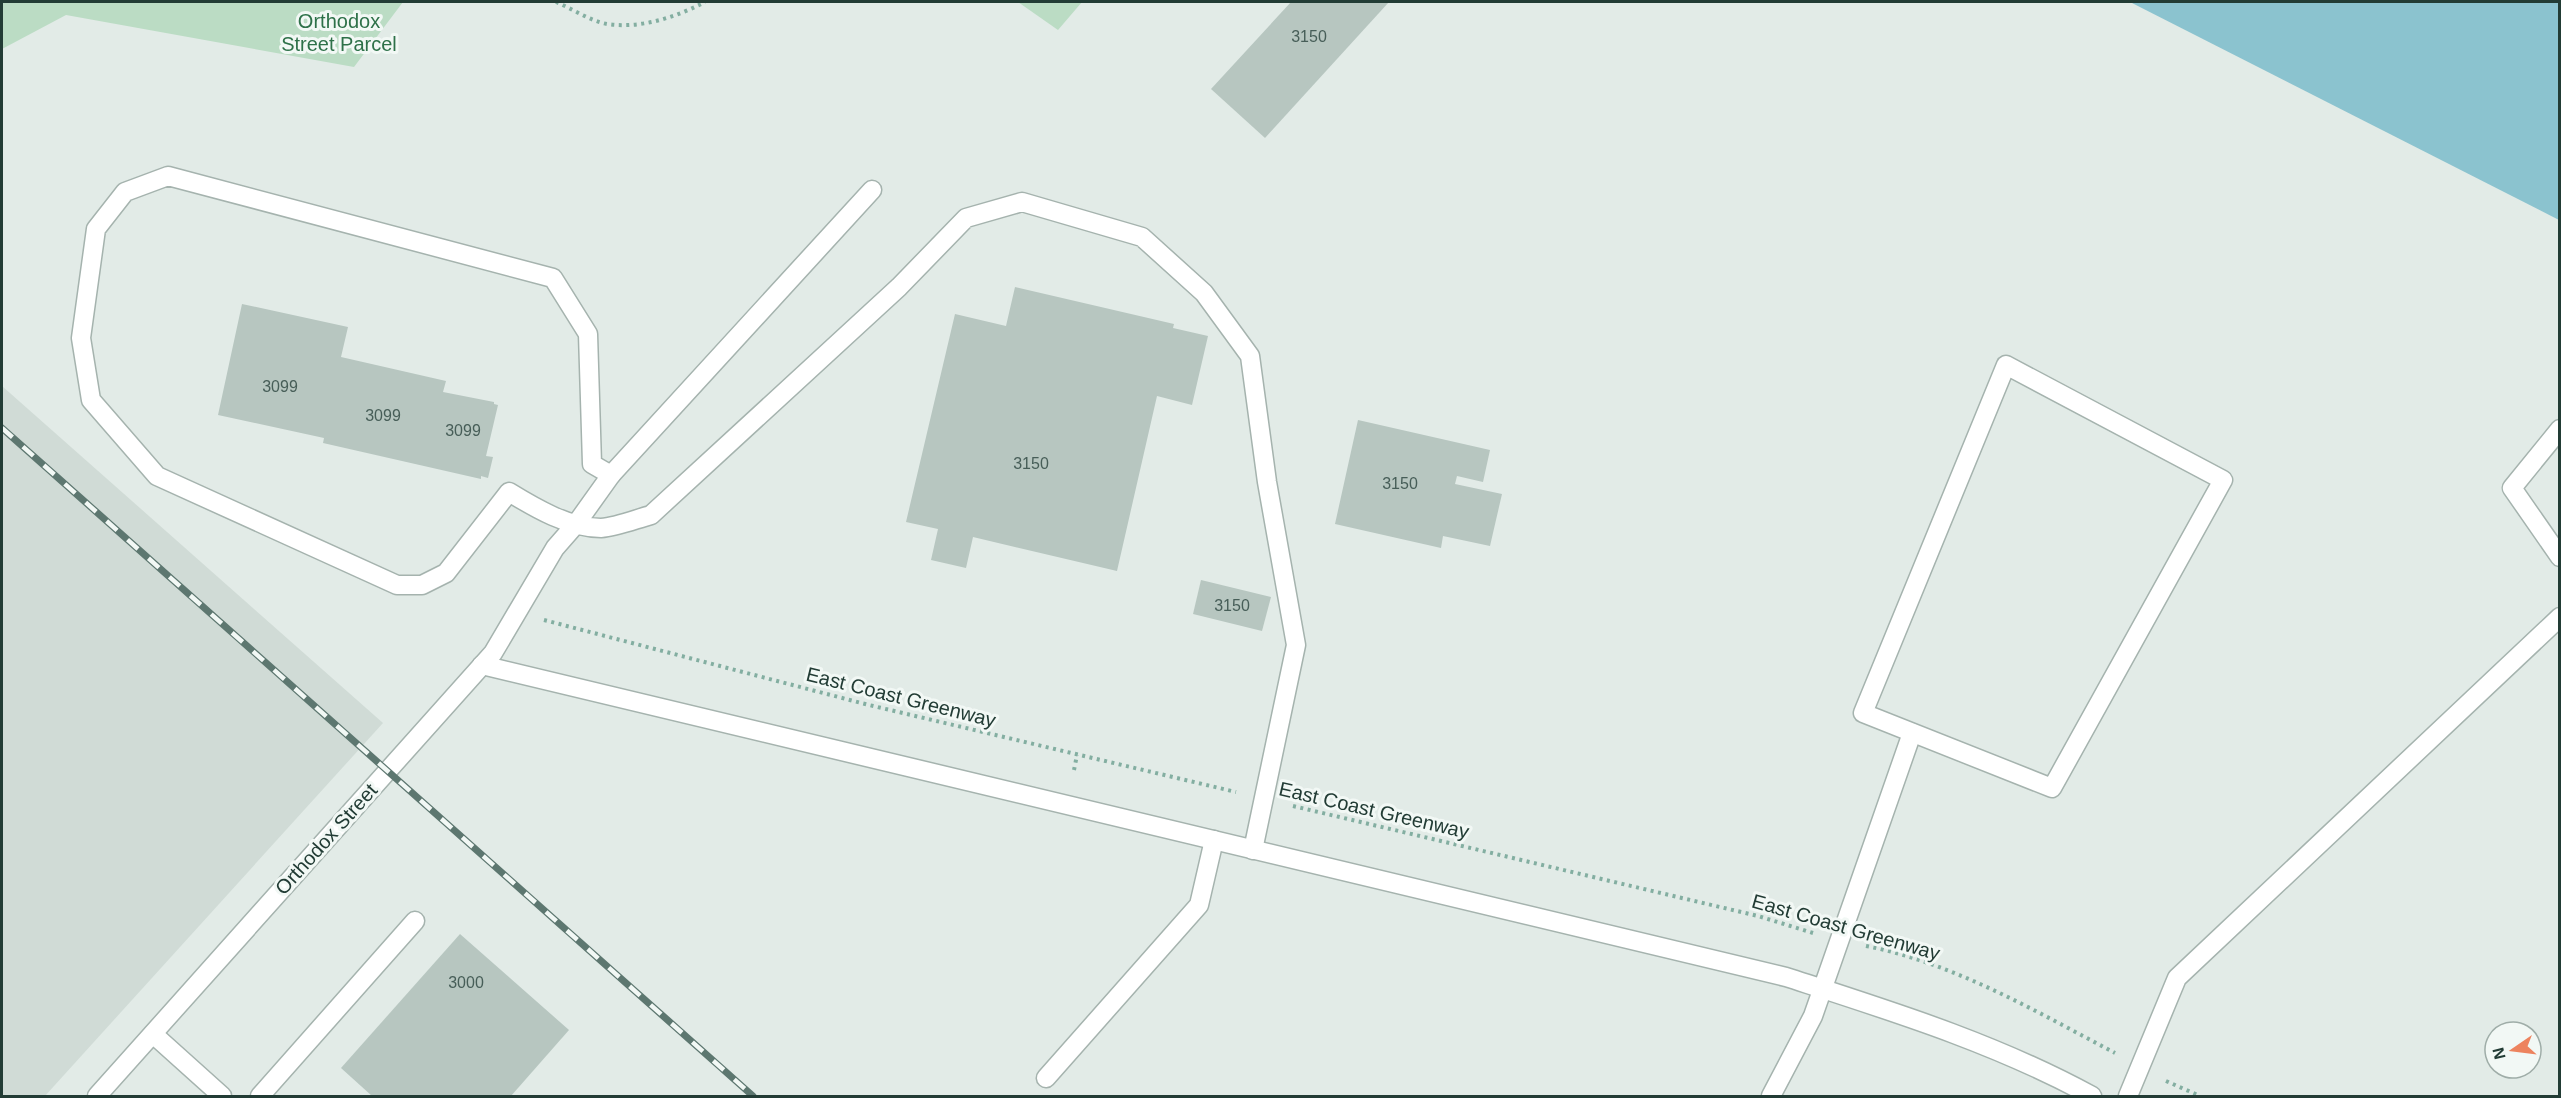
<svg xmlns="http://www.w3.org/2000/svg" width="2561" height="1098" viewBox="0 0 2561 1098" font-family="Arial,sans-serif">
  <style>
    .built { fill: #d0dbd6 }
    .green { fill: #bbdcc4 }
    .water { fill: #8bc3cf }
    .building { fill: #b7c6c0 }
    .lines { fill: none; stroke-linecap: round; stroke-linejoin: round }
    .minor-casing { stroke: #a5b3ae; stroke-width: 21 }
    .path { stroke: #83aea1; stroke-width: 4; stroke-dasharray: 3 4.5; stroke-linecap: butt }
    .minor { stroke: #fff; stroke-width: 18 }
    .rail-casing { stroke: #5d7770; stroke-width: 7 }
    .rail { stroke: #f2f8f5; stroke-width: 4.5; stroke-dasharray: 14; stroke-linecap: butt }
    .labels { text-anchor: middle; stroke-width: 6; stroke-linejoin: round; paint-order: stroke }
    .number-label { font-size: 16px; fill: #475e58 }
    .park-label { font-size: 20px; fill: #2e7149; stroke: #f2f8f5 }
    .street-label { font-size: 20px; fill: #223c35; stroke: #f2f8f5 }
  </style>
  <rect width="100%" height="100%" fill="#e2ebe7"/>
  <path class="built" d="M2,386L383,723L45,1096H2Z"/>
  <g class="green">
    <path d="M2,2H403L354,67L66,15L2,49Z"/>
    <path d="M1018,2H1082L1058,30Z"/>
  </g>
  <path class="water" d="M2130,2H2559V220Z"/>
  <g class="building">
    <path d="M1291,2H1389L1265,138L1211,89Z"/>
    <path d="M1015,287L1174,324L1173,328L1208,336L1192,405L1157,396L1117,571L973,537L966,568L931,560L938,529L906,522L955,314L1006,326Z"/>
    <path d="M242,304L348,327L341,357L446,381L443,392L494,402V404L498,405L486,456L493,457L488,478L481,476V479L323,443L324,438L218,415Z"/>
    <path d="M1358,420L1490,450L1483,482L1457,476L1455,484L1502,494L1490,546L1443,536L1441,548L1335,524Z"/>
    <path d="M1201,580L1271,597L1262,631L1193,614Z"/>
    <path d="M460,934L569,1030L511,1096H372L341,1068Z"/>
  </g>
  <g class="lines">
    <g class="minor-casing">
      <g id="minor">
        <path d="M2006,365L2223,480L2052,788L1863,713Z"/>
        <path d="M2560,429L2512,488L2560,557"/>
        <path d="M611,475L872,190"/>
        <path d="M482,665L1786,977C1891,1011 1995,1043 2092,1096"/>
        <path d="M153,1034L222,1096"/>
        <path d="M1046,1078L1199,905L1214,840"/>
        <path d="M97,1096L493,653L555,548L576,524L611,475L592,464L588,334L553,278L168,176L125,192L96,229L81,338L91,400L157,476L397,585H422L446,573L509,492C535,508 569,528 601,528C617,527 636,519 651,515L899,287L966,218L1022,202L1142,237L1204,293L1250,356L1267,482L1296,645L1253,850"/>
        <path d="M260,1096L415,921"/>
        <path d="M1771,1096L1813,1016L1912,733"/>
        <path d="M2128,1096L2177,978L2560,617"/>
      </g>
    </g>
    <g class="path">
      <path d="M556,2C571,8 590,21 607,24C641,29 676,17 705,2"/>
      <path d="M544,620L869,705L1236,792"/>
      <path d="M1074,770L1077,755"/>
      <path d="M1293,806L1758,916L1813,933"/>
      <path d="M1866,946C1954,963 2037,1012 2115,1053"/>
      <path d="M2166,1081L2200,1096"/>
    </g>
    <use href="#minor" class="minor"/>
    <g class="rail-casing">
      <path id="rail" d="M2,428L753,1096"/>
    </g>
    <use href="#rail" class="rail"/>
  </g>
  <g class="labels">
    <g class="number-label">
      <text x="1309" y="42">3150</text>
      <text x="280" y="392">3099</text>
      <text x="383" y="421">3099</text>
      <text x="463" y="436">3099</text>
      <text x="1031" y="469">3150</text>
      <text x="1400" y="489">3150</text>
      <text x="1232" y="611">3150</text>
      <text x="466" y="988">3000</text>
    </g>
    <g class="park-label">
      <text x="339" y="28">Orthodox<tspan x="339" dy="23">Street Parcel</tspan></text>
    </g>
    <g class="street-label">
      <text transform="translate(901 697) rotate(14)" y="7">East Coast Greenway</text>
      <text transform="translate(1374 810) rotate(13)" y="7">East Coast Greenway</text>
      <text transform="translate(326 839) rotate(-48)" y="7">Orthodox Street</text>
      <text transform="translate(1846 927) rotate(16)" y="7">East Coast Greenway</text>
    </g>
  </g>
  <rect width="2561" height="1098" fill="none" stroke="#223c35" stroke-width="6"/>
  <g transform="translate(2513 1050) rotate(256)"><circle r="28" fill="#f2f8f5" stroke="#9fada8" stroke-width="1.5"/>
  <path d="M0-4.5L10 22L0 15L-10 22Z" fill="#ed835e"/>
  <text y="-9" font-size="16" font-weight="bold" text-anchor="middle" fill="#223c35">N</text>
  </g>
</svg>
